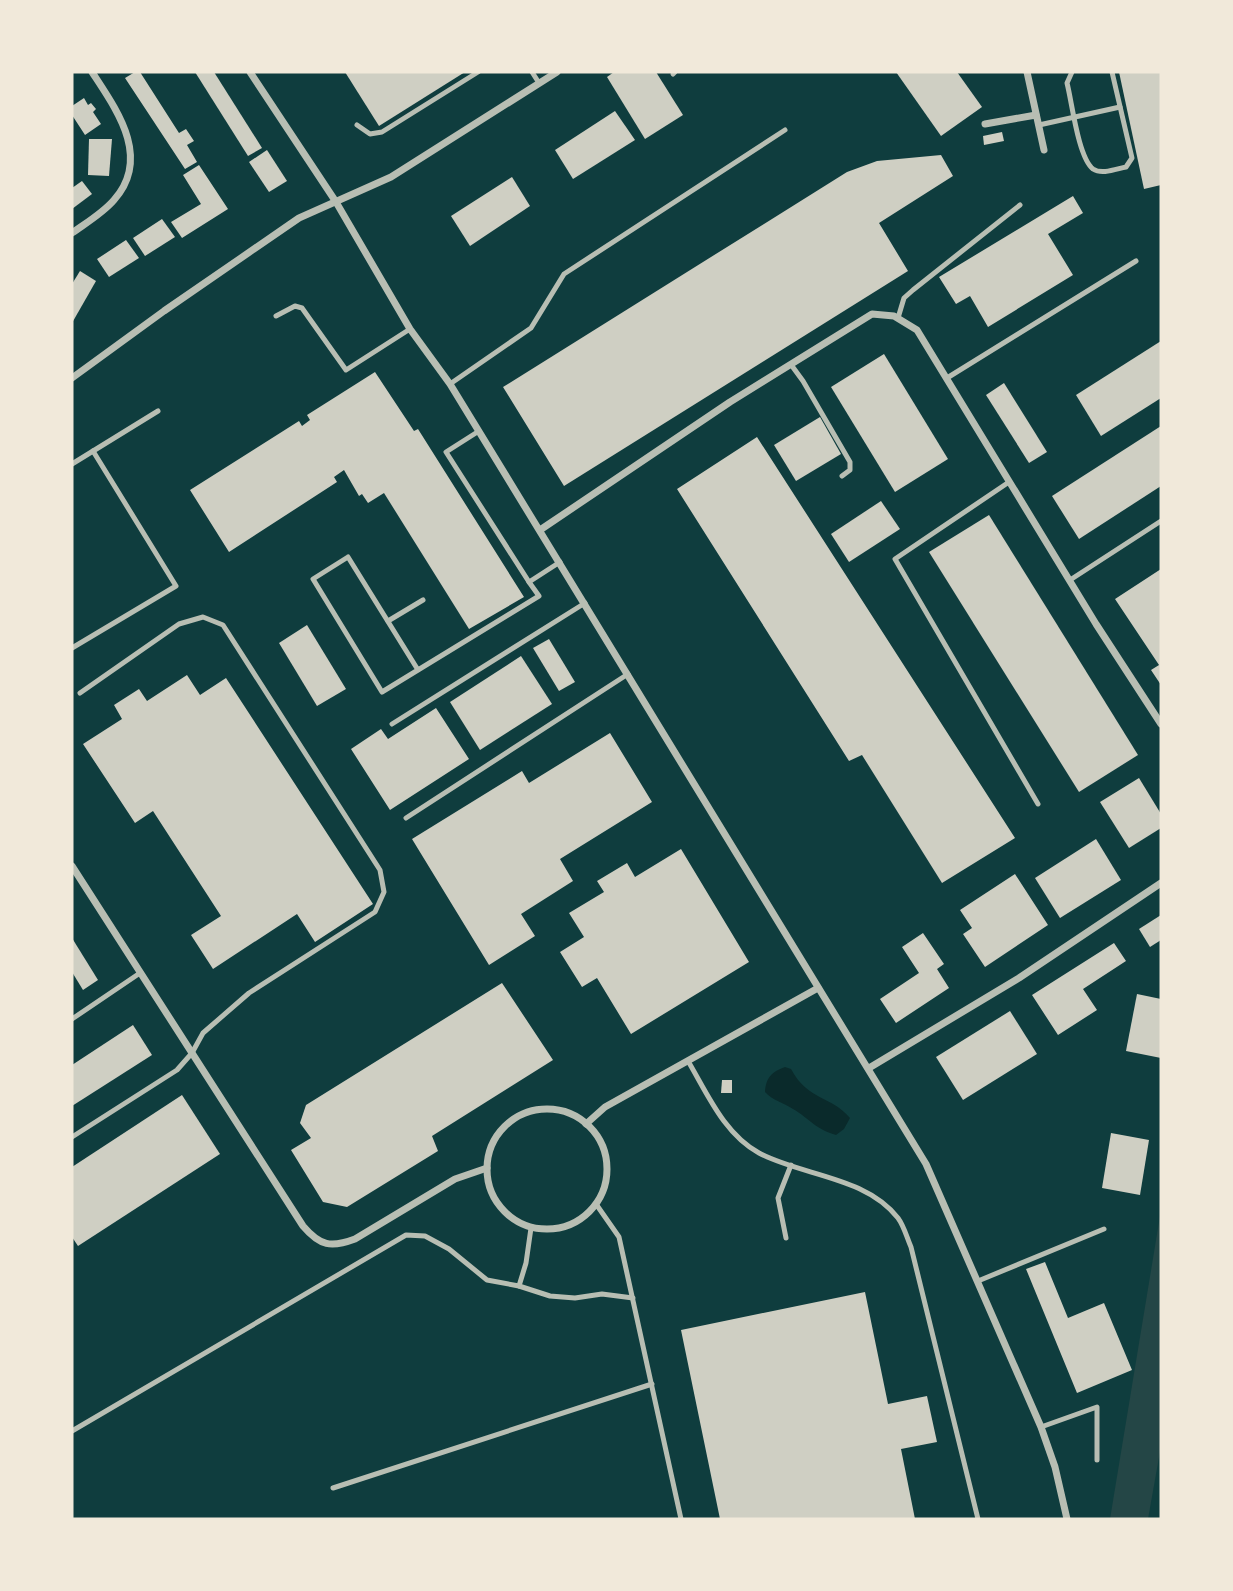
<svg xmlns="http://www.w3.org/2000/svg" width="1233" height="1591" viewBox="0 0 1233 1591" font-family="Overpass,sans-serif">
  <style>
    .green { fill: #244646 }
    .water { fill: #0a2a2b }
    .building { fill: #cfcfc3 }
    .lines { fill: none; stroke-linecap: round; stroke-linejoin: round }
    .service { stroke: #b8beb3; stroke-width: 5 }
    .minor { stroke: #b8beb3; stroke-width: 7 }
  </style>
  <rect width="100%" height="100%" fill="#0f3d3e"/>
  <path class="green" d="M1161,1210V1446L1148,1519H1110Z"/>
  <path class="water" d="M785,1067L791,1069C808,1101 832,1096 850,1118L844,1129L836,1135C815,1129 810,1119 793,1109C783,1102 773,1101 765,1092C766,1078 771,1072 785,1067Z"/>
  <g class="building">
    <path d="M135,72H140L179,133L186,129L194,141L187,145L197,162L185,169L125,78Z"/>
    <path d="M195,72H214L262,148L248,156Z"/>
    <path d="M345,72H465L379,126Z"/>
    <path d="M614,72H656L683,115L645,139L607,77Z"/>
    <path d="M896,72H957L982,107L941,136Z"/>
    <path d="M1119,72H1161V185L1144,189Z"/>
    <path d="M84,98L88,105L91,103L96,109L93,112L101,124L85,135L72,115V106Z"/>
    <path d="M615,111L635,140L573,179L555,150Z"/>
    <path d="M1002,132L1004,141L984,145L983,136Z"/>
    <path d="M89,139H112L109,176L88,175Z"/>
    <path d="M267,150L287,181L269,192L249,162Z"/>
    <path d="M941,155L953,176L879,223L908,271L564,486L503,387L847,172L877,161Z"/>
    <path d="M199,165L228,209L182,238L171,222L201,204L183,175Z"/>
    <path d="M512,177L530,206L470,246L451,216Z"/>
    <path d="M82,181L92,194L72,209V188Z"/>
    <path d="M1073,196L1083,213L1048,234L1073,275L988,327L970,296L956,304L939,277Z"/>
    <path d="M162,219L175,237L145,256L133,238Z"/>
    <path d="M126,240L139,258L109,277L97,259Z"/>
    <path d="M80,271L96,281L72,323V284Z"/>
    <path d="M1161,341V398L1101,436L1076,395Z"/>
    <path d="M884,354L948,459L895,492L831,387Z"/>
    <path d="M375,372L414,431L418,429L524,597L469,629L384,493L368,503L362,494L359,496L344,470L334,477L337,482L229,552L190,490L299,421L302,426L310,420L307,415Z"/>
    <path d="M1004,383L1047,452L1029,463L986,395Z"/>
    <path d="M820,417L841,454L796,481L774,445Z"/>
    <path d="M1161,426V486L1079,539L1052,496Z"/>
    <path d="M757,437L1015,838L942,883L862,755L849,761L677,489Z"/>
    <path d="M881,501L900,529L849,562L831,534Z"/>
    <path d="M989,515L1138,755L1079,792L929,552Z"/>
    <path d="M1161,569V685L1151,670L1159,665L1115,599Z"/>
    <path d="M307,625L346,689L317,706L279,643Z"/>
    <path d="M549,639L575,682L559,691L533,648Z"/>
    <path d="M521,656L552,704L480,750L450,702Z"/>
    <path d="M187,675L200,695L226,678L373,904L315,942L297,914L213,969L191,935L221,916L153,811L135,823L83,744L122,719L114,705L139,689L147,701Z"/>
    <path d="M436,708L469,759L390,810L351,749L381,729L388,739Z"/>
    <path d="M610,733L652,802L560,859L573,881L521,914L535,936L489,965L412,839L522,771L529,783Z"/>
    <path d="M1139,778L1161,814V828L1129,848L1100,802Z"/>
    <path d="M1096,839L1121,880L1060,918L1035,878Z"/>
    <path d="M681,849L749,962L631,1034L597,978L582,987L560,952L584,937L569,913L604,892L597,881L627,863L635,877Z"/>
    <path d="M1015,874L1048,925L985,967L963,934L972,928L960,910Z"/>
    <path d="M1161,915V940L1150,947L1139,929Z"/>
    <path d="M923,933L944,964L937,969L949,988L896,1023L880,999L919,973L902,947Z"/>
    <path d="M72,938L98,980L83,990L72,972Z"/>
    <path d="M1114,943L1126,961L1083,989L1097,1010L1058,1035L1032,995Z"/>
    <path d="M502,983L553,1060L432,1136L438,1151L347,1207L323,1202L291,1150L311,1138L300,1123L306,1105Z"/>
    <path d="M1137,994L1161,999V1058L1126,1051Z"/>
    <path d="M1010,1011L1037,1054L963,1100L936,1057Z"/>
    <path d="M133,1025L152,1055L72,1106V1065Z"/>
    <path d="M722,1080H732V1093H721Z"/>
    <path d="M182,1095L220,1154L78,1246L72,1237V1167Z"/>
    <path d="M1111,1133L1149,1140L1140,1195L1102,1188Z"/>
    <path d="M1045,1262L1068,1318L1104,1303L1132,1370L1077,1393L1026,1269Z"/>
    <path d="M865,1292L888,1404L927,1396L937,1442L901,1449L915,1519H720L681,1330Z"/>
  </g>
  <g class="lines">
    <g class="service">
      <path d="M532,72L539,83"/>
      <path d="M1072,72L1067,83C1072,102 1078,157 1093,169C1102,175 1116,169 1126,167L1132,158L1112,72"/>
      <path d="M673,74L675,72"/>
      <path d="M357,125L370,134L382,132L478,72"/>
      <path d="M1039,125L1120,107"/>
      <path d="M276,316L295,306L302,308L346,370L410,329"/>
      <path d="M898,318L904,298L913,290L1020,205"/>
      <path d="M792,366L803,381L850,462V470L842,476"/>
      <path d="M947,378L1136,261"/>
      <path d="M450,384L531,328L564,274L785,130"/>
      <path d="M479,431L446,452L529,582L560,562"/>
      <path d="M72,464L158,411"/>
      <path d="M1009,482L895,559L1038,804"/>
      <path d="M1070,580L1161,521"/>
      <path d="M388,621L423,600"/>
      <path d="M72,648L176,586L93,451"/>
      <path d="M418,670L348,557L313,579L382,692L539,596L529,582"/>
      <path d="M392,724L585,603"/>
      <path d="M406,818L628,674"/>
      <path d="M72,1019L140,973"/>
      <path d="M688,1061C707,1093 724,1134 759,1153C802,1176 865,1176 898,1218C904,1226 907,1238 911,1247L978,1519"/>
      <path d="M72,1137L177,1070L192,1053L203,1033L249,993L375,912L384,892L380,870L223,625L203,617L179,624L80,693"/>
      <path d="M596,1204L619,1237L681,1519"/>
      <path d="M786,1238L778,1198L791,1165"/>
      <path d="M978,1281L1104,1229"/>
      <path d="M519,1286L526,1263L531,1228"/>
      <path d="M1041,1427L1097,1407V1460"/>
      <path d="M72,1431L406,1235L425,1236L449,1249L487,1280L519,1286L550,1296L575,1298L602,1294L633,1298"/>
      <path d="M333,1488L652,1384"/>
    </g>
    <g class="minor">
      <path d="M250,72L336,202L410,329L450,384L926,1164L1041,1427L1055,1467L1067,1519"/>
      <path d="M1027,72L1044,150"/>
      <path d="M985,124L1036,115"/>
      <path d="M72,233C86,223 103,213 114,200C152,157 116,109 92,72"/>
      <path d="M72,378L164,311L299,218L391,177L557,72"/>
      <path d="M540,530L730,402L872,314L894,316L917,330L1096,624L1161,724"/>
      <path d="M72,866L303,1226C320,1246 331,1248 355,1239L455,1179L487,1168"/>
      <path d="M869,1068L1019,978L1161,883"/>
      <circle cx="547" cy="1169" r="60"/>
      <path d="M586,1124L605,1107L818,988"/>
    </g>
  </g>
  <rect width="1233" height="1591" fill="none" stroke="#f1e9da" stroke-width="147"/>
</svg>
